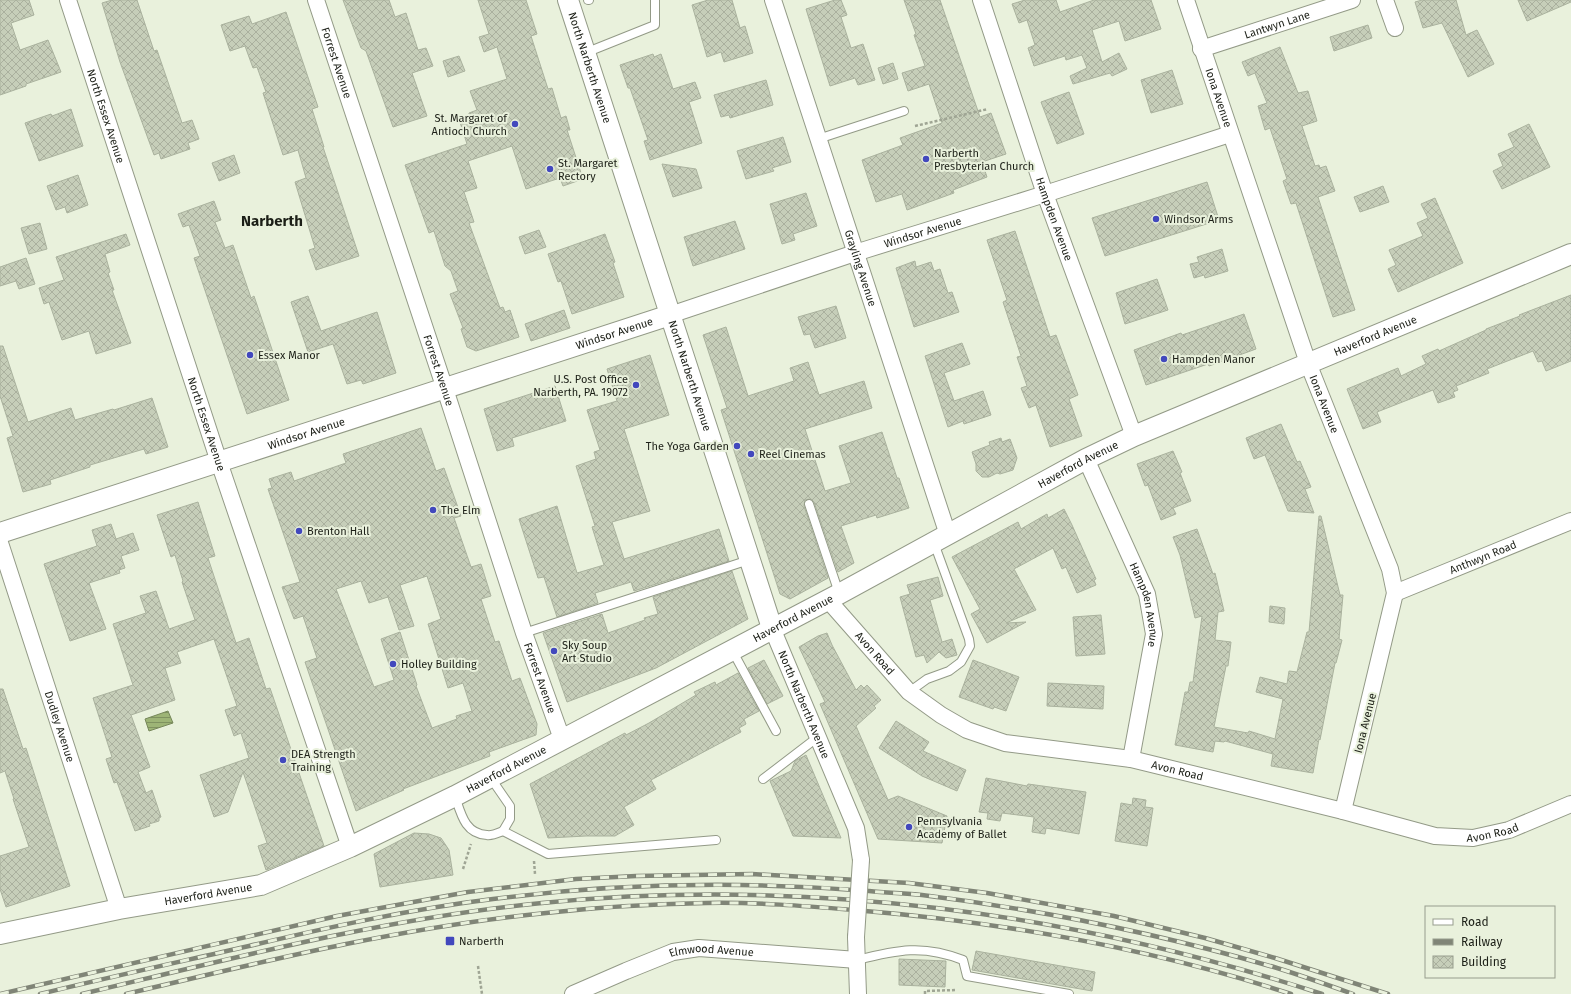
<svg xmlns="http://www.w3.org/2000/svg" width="1571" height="994" viewBox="0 0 1571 994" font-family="'Fira Sans',sans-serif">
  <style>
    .water { fill: url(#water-rules); stroke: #76875a }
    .building { fill: url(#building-cross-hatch); stroke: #aab29e; fill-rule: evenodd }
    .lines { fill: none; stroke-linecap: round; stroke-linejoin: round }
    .service-casing { stroke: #939a87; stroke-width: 10 }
    .minor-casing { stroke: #939a87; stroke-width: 18 }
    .tertiary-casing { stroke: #939a87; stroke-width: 22 }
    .path { stroke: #9fa594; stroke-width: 2.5; stroke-dasharray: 3 2; stroke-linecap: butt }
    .service { stroke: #fff; stroke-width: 8 }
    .minor { stroke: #fff; stroke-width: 16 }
    .tertiary { stroke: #fff; stroke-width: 20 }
    .rail-casing { stroke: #808577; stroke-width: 4.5 }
    .rail { stroke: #e9f1dc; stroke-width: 3; stroke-dasharray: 9; stroke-linecap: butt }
    .minor-bridge-casing { stroke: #939a87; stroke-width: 18; stroke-linecap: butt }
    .minor-bridge { stroke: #fff; stroke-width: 16 }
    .poi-dot { fill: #4248bd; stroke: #e9f1dc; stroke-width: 1.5 }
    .labels { text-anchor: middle; stroke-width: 4; stroke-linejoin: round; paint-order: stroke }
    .street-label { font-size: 11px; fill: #1c1f17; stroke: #e9f1dc }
    .poi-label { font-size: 11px; fill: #1c1f17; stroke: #e9f1dc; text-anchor: start }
    .district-label { font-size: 15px; font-weight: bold; fill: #1c1f17; stroke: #e9f1dc }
  </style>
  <defs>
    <pattern id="water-rules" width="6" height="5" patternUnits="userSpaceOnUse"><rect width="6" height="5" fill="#9db476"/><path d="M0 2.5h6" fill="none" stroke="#7f9260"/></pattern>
    <pattern id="building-cross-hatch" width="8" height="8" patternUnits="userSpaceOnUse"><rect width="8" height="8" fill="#c6ceb9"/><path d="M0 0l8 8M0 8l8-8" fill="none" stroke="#aab09e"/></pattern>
  </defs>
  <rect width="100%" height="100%" fill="#e9f1dc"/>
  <path class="water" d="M168,711L173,723L149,731L145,719Z"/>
  <g class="building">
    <path d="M0,0H29L34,15L11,23L20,50L48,40L61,72L26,84V86L0,95Z"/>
    <path d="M112,0H137L154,51L157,50L182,123L192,120L199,139L188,143L190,149L161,159L159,153L154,155L120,62L102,3Z"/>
    <path d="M343,0H389L395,17L406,13L418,50L426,48L433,66L412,73L427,116L393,127L366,51L361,48Z"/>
    <path d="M478,0H526L537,34L531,36L548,89L552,88L561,118L566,116L570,130H567L583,179L563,186L560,178L526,189L512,146L468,161L477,188L464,192L474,222L469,223L500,308L503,307L505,312L510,310L519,337L476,351L467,347L461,329L463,328L450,294L458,291L451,271L445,266L434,231L429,233L405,165L467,144L459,119L469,116V113L477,110L470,91L507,79L497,47L484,52L479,37L489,34Z"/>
    <path d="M708,0H732L740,28L745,26L753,53L724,62L721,52L707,57L692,5Z"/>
    <path d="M835,0H841L847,15L841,17L851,48L863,44L875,80L858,85L855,78L830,86L806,9Z"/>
    <path d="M904,0H940L980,117L991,113L1006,154L982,162L987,177L953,190L954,193L907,210L902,194L876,202L862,160L903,145L900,138L942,123L929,84L908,91L902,73L925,66L914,35L916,34Z"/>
    <path d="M1025,0H1056L1060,12L1094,0H1151L1161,29L1125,41L1119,21L1092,30L1102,62L1119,53L1127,69L1112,76L1110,73L1073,84L1070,76L1087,68L1082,55L1066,60L1065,56L1034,66L1028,48L1035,45L1027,20L1019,23L1012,4Z"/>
    <path d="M1422,0H1456L1466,35L1477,30L1494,64L1468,77L1442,23L1423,28L1415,2Z"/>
    <path d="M1518,0H1571V2L1527,21Z"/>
    <path d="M286,12L318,107L312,109L324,147H323L359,256L316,270L309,250L315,248L295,182L306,178L298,150L283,155L263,93L266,92L257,67L253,68L245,46L230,51L221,25L249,16L252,24Z"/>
    <path d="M1368,25L1372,38L1334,51L1330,37Z"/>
    <path d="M1280,47L1298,93L1308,91L1317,121L1302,126L1315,166L1319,165L1320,168L1326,166L1335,191L1318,197L1355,310L1333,317L1296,203L1291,204L1283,181L1287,179L1270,128L1265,130L1258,106L1267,103L1255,73L1248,76L1242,62Z"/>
    <path d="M653,54L654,57L661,54L673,89L695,82L701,98L689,102L702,143L650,160L644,141L648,140L630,88H628L620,65Z"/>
    <path d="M459,56L465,71L448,77L443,61Z"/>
    <path d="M893,63L898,79L883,84L878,68Z"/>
    <path d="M1172,70L1183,104L1151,113L1141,80Z"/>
    <path d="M766,80L773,105L730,118L729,115L721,117L714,95Z"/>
    <path d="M1069,92L1084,134L1057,144L1041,102Z"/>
    <path d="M71,109L83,146L39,161L25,123L51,114L52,116Z"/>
    <path d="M1529,124L1550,167L1502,189L1493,171L1503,166L1498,154L1514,147L1508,134Z"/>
    <path d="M783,137L791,162L772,168L774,171L746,179L737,151Z"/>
    <path d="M234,155L240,173L219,181L212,163Z"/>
    <path d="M662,164L696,169L702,188L673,197Z"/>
    <path d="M78,175L88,205L67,213L65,207L56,210L47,186Z"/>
    <path d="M1207,182L1219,220L1105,256L1092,218Z"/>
    <path d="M1383,186L1389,202L1360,212L1354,197Z"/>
    <path d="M806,193L817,226L793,234L795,240L782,244L770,204Z"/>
    <path d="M1435,198L1463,263L1398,292L1388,269L1396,265L1389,250L1423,236L1417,223L1428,218L1421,204Z"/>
    <path d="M214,201L221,220L215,222L225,248L233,245L251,298L254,296L289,400L247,414L194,258L200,256L189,225L183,227L178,214Z"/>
    <path d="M735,221L745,249L693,266L684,237Z"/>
    <path d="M40,223L47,249L29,254L21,228Z"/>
    <path d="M539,230L546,247L525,254L519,237Z"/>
    <path d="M1015,231L1050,337L1056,335L1078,395L1069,399L1082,436L1050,447L1036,405L1029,408L1021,388L1027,386L1017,357L1021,356L1003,302L1007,300L987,240Z"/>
    <path d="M126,234L130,245L105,254L110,272L108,273L114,290H112L131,343L96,354L89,331L62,340L49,302L44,304L39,288L64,280L56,257Z"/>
    <path d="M605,234L615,262L613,263L624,297L572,314L561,281L558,282L548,254Z"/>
    <path d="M1222,249L1228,271L1205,278L1204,275L1194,278L1190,264L1199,262L1197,257Z"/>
    <path d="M26,258L35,284L19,289L16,281L0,286V267Z"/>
    <path d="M915,261L916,267L931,262L934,271L940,269L948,293L952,292L959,312L914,327L896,268Z"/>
    <path d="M1157,279L1168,310L1125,324L1116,293Z"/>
    <path d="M1571,295V361L1546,371L1542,361L1538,362L1533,351L1487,369L1489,373L1456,386L1458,390L1453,392L1455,397L1438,403L1433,390L1377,412L1381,422L1363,429L1347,389L1398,368L1401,376L1426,364L1422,356L1438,349L1439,351L1486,330V329L1520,316L1519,315Z"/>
    <path d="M308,296L321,331L377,312L396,373L363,384L361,380L347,384L333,344L308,352L291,302Z"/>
    <path d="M836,306L846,338L815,348L810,334L804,335L798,317Z"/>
    <path d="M564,310L570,328L531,341L525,324Z"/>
    <path d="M1244,314L1256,349L1209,366L1208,364L1146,385L1134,350L1181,333L1182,335Z"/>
    <path d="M726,327L748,396L794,381L790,368L808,362L819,395L864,381L872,408L805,429L825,491L851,483L839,446L882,432L897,478H899L909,508L877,518L876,515L841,526L854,563L838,572L814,502L810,499L805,500L804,506L828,578L790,599L780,594L721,410L727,408L703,335Z"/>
    <path d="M962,343L970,364L944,373L954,401L983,391L991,415L964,424L963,421L948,427L925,356Z"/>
    <path d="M0,346H3L28,422L71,408L75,420L113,409L114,410L152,398L168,447L146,454L144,449L90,465V467L50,480L51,484L23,492L7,438L13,436L0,396Z"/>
    <path d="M650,355L669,415L624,429L650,511L612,522L624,559L719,529L729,561L634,591L631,582L595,593L598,603L557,617L544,577L538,578L519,519L557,506L577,573L604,565L592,527L595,526L576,466L596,459L594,452L600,450L587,410L617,401L607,369Z"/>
    <path d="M555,386L566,421L512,438L514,446L497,451L484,409Z"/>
    <path d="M1281,424L1297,462L1300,461L1311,487L1305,489L1314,513L1288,511L1265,455L1254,459L1246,438Z"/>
    <path d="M421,428L436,471L444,468L461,516L454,518L471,567L481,564L491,596L481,599L495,642L499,641L512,681L520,678L537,724L536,735L489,752L490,756L403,789L404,790L356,811L305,662L317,658L303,616L294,619L282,587L300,582L268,489L272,488L269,479L291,472L294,481L346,463L343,454ZM427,576L441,619L428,624L448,688L463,683L472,711L456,716L457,719L432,728L416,686L417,685L400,632L381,639L394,680L374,687L336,589L361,581L369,603L388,597L399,630L414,626L400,585Z"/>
    <path d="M1001,438L1002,442L1010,439L1017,458L1013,470L1000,474L997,473L989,477H982L976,471V464L972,452L990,445L989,442Z"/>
    <path d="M1173,451L1182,472L1180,473L1191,501L1173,508L1176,514L1161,520L1148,485L1145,486L1137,464Z"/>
    <path d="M198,502L215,556L208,558L236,643L249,638L266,689L270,688L324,846L266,870L258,846L267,843L243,772L228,812L214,817L200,775L249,758L241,733L234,736L225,710L237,706L214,639L177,652L181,663L165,668L175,700L131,715L150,767L138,772L146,793L152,790L161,817L159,818V821L149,824L150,826L135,831L117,782L114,783L106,759L112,757L93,698L133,685L113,624L146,613L140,596L156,591L169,629L195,620L182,582L183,581L175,555L171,557L157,515Z"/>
    <path d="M1064,509L1072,525L1096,579L1094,580L1096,585L1077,593L1066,567L1062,569L1053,548L1014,569L1036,610L1006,623L1026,622L987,643L971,614L980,609L952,557L1018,522L1021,529L1047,514L1048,518Z"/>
    <path d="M1319,516H1321L1340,595H1343L1339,639L1342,640L1336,663H1335L1320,740L1319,739L1313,773L1271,766L1273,754L1225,741L1224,742L1215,741L1213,752L1175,745L1185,692H1188L1190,682H1193L1202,616L1195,618L1180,555L1173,537L1197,529L1213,574L1215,573L1224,611L1218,612L1215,640L1231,642L1228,666H1226L1214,727L1248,733L1249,731L1275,739L1283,699L1256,692L1260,677L1287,684L1289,671L1297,672L1307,632H1309Z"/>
    <path d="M111,524L116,539L133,533L139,550L121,556L125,568L119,570L120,573L89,583L106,629L70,641L44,564L97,546L92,530Z"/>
    <path d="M732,571L748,619L656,668L567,702L543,633L602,614L608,633L645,620L644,618L658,614L653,597Z"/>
    <path d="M938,577L943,596L930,600L942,642L952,639L957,655L946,658L939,652L927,663L924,655L916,657L900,597L910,594L907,585Z"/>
    <path d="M1270,606L1285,608L1284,624L1269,622Z"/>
    <path d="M1101,615L1105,654L1076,656L1073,617Z"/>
    <path d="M827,633L832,645L856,690L861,685L864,688L867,685L881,700L874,706L876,708L856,726L888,800L898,796L947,816L942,843L878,839L820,704L825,702L799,647L818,636Z"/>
    <path d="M764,660L783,696L767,704L748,668Z"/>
    <path d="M973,660L1019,677L1006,711L994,707L993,709L959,697Z"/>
    <path d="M738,673L759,711L744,719L746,724L739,728L741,732L651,780L656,789L624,807L634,825L615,836H586L548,838L530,784L625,733L626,735L649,723L696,695L694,692L715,682L716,685Z"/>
    <path d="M1048,683L1104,686L1103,709L1047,706Z"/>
    <path d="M0,689H3L23,749L26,748L70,886L6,907L0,889V856L29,847L13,799H14L5,771L0,773Z"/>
    <path d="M896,721L929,742L923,751L966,770L957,791L922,776L879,748Z"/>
    <path d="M806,755L841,838L793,836L770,781L791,771L795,761Z"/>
    <path d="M986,778L1027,786L1028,784L1086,792L1079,834L1046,828L1045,834L1032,832L1034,817L1002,813L1000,821L987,819L988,813L979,812Z"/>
    <path d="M1133,798L1146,800L1145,807L1153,808L1147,846L1115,841L1121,803L1132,805Z"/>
    <path d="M414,833L429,834L441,838L449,850L453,875L380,887L374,854Z"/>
    <path d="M976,951L1095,972L1092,991L972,970Z"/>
    <path d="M899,959L946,961L945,987L899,985Z"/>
  </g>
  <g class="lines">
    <g class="service-casing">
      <g id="service">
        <path d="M588,0H589"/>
        <path d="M585,53L655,25V0"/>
        <path d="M818,139L904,111"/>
        <path d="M809,504L839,593"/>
        <path d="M524,633L749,560"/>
        <path d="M732,650L776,731"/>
        <path d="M909,692L927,679L949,671L961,662L970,646L969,639L934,543"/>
        <path d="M763,779L818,737"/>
        <path d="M455,796C461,814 465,834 487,835C492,836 498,833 503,831L510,819V806L490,777"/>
        <path d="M503,831L548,854L716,840"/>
        <path d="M857,960C897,950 923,944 963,960L967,976L1069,994"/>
      </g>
    </g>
    <g class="minor-casing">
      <g id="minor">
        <path id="s1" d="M68,0L219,462L350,847"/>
        <path id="s2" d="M316,0L445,389L524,633L562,739"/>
        <path id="s3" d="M773,0L948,535"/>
        <path id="s4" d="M981,0L1045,194L1134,436"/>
        <path id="s5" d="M1186,0L1308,363L1390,569L1395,593L1343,811"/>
        <path d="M1385,0L1395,28"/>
        <path id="s6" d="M1201,49L1352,0"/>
        <path id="s7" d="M670,315L855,253L1045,194L1230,134"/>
        <path id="s8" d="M1086,459L1147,594L1154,634L1131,759"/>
        <path id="s9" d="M0,543L119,909"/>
        <path id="s10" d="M1395,593L1571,521"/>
        <path id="s11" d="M828,600L909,692L941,715L967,730L1005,743L1131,759L1343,811L1435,836L1473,838L1509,830L1571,804"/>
        <path id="s12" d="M772,628L856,828L861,860"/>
        <path d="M856,937L858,994"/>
        <path id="s13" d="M573,994L626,971L673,952L699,948L857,960"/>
      </g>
    </g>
    <g class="tertiary-casing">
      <g id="tertiary">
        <path id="s14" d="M568,0L772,628"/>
        <path id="s15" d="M0,533L670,315"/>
        <path id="s16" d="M0,934L119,909L261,885L350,847L455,796L839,594L1086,459L1134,436L1571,254"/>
      </g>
    </g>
    <g class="path">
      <path d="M915,126L988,109"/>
      <path d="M534,861L535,874"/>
      <path d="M463,869L471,844"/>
      <path d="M478,966L482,994"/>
      <path d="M925,994V991L956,990"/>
    </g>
    <use href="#service" class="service"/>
    <use href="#minor" class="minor"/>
    <use href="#tertiary" class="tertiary"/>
    <g class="rail-casing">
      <g id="rail">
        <path d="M0,994L337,916L468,892L576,879L636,876L752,874L909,883L987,893L1114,916L1205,938L1275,958L1388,994"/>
        <path d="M40,994C110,977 179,962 249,946C330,927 411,909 493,899C618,883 744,881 869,891C886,893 904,893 922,895C1042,910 1161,934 1277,968C1303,976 1328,985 1353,994"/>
        <path d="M82,994C234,958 386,918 542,903C805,877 1071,912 1322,994"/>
        <path d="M126,994C265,961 403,927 546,913C599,907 653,904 706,903C755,902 805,906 854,910C1002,922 1150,948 1291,994"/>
      </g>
    </g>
    <use href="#rail" class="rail"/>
    <g class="minor-bridge-casing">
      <path id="minor-bridge" d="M856,937L861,860"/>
    </g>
    <use href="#minor-bridge" class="minor-bridge"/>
  </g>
  <g class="poi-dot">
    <circle cx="515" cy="124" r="4"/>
    <circle cx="926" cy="159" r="4"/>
    <circle cx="550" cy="169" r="4"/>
    <circle cx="1156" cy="219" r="4"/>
    <circle cx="250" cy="355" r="4"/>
    <circle cx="1164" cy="359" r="4"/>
    <circle cx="636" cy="385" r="4"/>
    <circle cx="737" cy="446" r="4"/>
    <circle cx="751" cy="454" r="4"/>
    <circle cx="433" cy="510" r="4"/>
    <circle cx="299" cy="531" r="4"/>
    <circle cx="554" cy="651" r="4"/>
    <circle cx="393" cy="664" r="4"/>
    <circle cx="283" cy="760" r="4"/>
    <circle cx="909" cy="827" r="4"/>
    <rect x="445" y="936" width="10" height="10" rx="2"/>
  </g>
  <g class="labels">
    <g class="street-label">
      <text dy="4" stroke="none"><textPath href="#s6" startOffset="80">Lantwyn Lane</textPath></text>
      <text dy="4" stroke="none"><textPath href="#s2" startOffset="66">Forrest Avenue</textPath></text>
      <text dy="4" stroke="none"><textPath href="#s14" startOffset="71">North Narberth Avenue</textPath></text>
      <text dy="4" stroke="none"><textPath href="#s5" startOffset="103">Iona Avenue</textPath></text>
      <text dy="4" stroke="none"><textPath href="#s1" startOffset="122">North Essex Avenue</textPath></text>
      <text dy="4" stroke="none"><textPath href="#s4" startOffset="231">Hampden Avenue</textPath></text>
      <text dy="4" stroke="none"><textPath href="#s7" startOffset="266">Windsor Avenue</textPath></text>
      <text dy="4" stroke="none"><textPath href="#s3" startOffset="282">Grayling Avenue</textPath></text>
      <text dy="4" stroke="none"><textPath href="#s15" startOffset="646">Windsor Avenue</textPath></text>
      <text dy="4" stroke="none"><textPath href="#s16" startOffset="1509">Haverford Avenue</textPath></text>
      <text dy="4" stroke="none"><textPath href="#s2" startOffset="390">Forrest Avenue</textPath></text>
      <text dy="4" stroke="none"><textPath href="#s14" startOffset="395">North Narberth Avenue</textPath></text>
      <text dy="4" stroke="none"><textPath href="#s5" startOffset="427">Iona Avenue</textPath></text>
      <text dy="4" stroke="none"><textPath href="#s1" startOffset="446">North Essex Avenue</textPath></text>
      <text dy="4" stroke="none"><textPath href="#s15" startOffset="322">Windsor Avenue</textPath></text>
      <text dy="4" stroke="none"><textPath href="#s16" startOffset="1185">Haverford Avenue</textPath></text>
      <text dy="4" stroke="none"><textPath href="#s10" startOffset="95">Anthwyn Road</textPath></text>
      <text dy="4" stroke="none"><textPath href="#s8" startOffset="158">Hampden Avenue</textPath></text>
      <text dy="4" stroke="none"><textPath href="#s16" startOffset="861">Haverford Avenue</textPath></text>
      <text dy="4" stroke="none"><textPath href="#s11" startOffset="71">Avon Road</textPath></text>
      <text dy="4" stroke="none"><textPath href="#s2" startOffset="714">Forrest Avenue</textPath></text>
      <text dy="4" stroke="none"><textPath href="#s12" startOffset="83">North Narberth Avenue</textPath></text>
      <text transform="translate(1365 723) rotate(-76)" y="4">Iona Avenue</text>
      <text dy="4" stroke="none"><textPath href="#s9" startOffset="193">Dudley Avenue</textPath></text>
      <text dy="4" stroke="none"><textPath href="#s16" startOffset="537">Haverford Avenue</textPath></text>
      <text dy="4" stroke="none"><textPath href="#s11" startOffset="407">Avon Road</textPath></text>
      <text dy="4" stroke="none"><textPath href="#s11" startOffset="731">Avon Road</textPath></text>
      <text dy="4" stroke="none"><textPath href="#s16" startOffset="212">Haverford Avenue</textPath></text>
      <text dy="4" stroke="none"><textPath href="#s13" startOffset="147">Elmwood Avenue</textPath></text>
    </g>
    <g class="poi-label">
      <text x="507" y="122" text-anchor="end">St. Margaret of<tspan x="507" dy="13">Antioch Church</tspan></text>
      <text x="934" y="157">Narberth<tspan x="934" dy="13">Presbyterian Church</tspan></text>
      <text x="558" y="167">St. Margaret<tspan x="558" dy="13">Rectory</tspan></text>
      <text x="1164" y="223">Windsor Arms</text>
      <text x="258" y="359">Essex Manor</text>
      <text x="1172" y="363">Hampden Manor</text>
      <text x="628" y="383" text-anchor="end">U.S. Post Office<tspan x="628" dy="13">Narberth, PA. 19072</tspan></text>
      <text x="729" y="450" text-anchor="end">The Yoga Garden</text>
      <text x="759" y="458">Reel Cinemas</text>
      <text x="441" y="514">The Elm</text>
      <text x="307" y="535">Brenton Hall</text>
      <text x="562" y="649">Sky Soup<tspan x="562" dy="13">Art Studio</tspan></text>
      <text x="401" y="668">Holley Building</text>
      <text x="291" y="758">DEA Strength<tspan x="291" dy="13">Training</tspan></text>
      <text x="917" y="825">Pennsylvania<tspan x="917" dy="13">Academy of Ballet</tspan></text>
      <text x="459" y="945">Narberth</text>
    </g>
    <g class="district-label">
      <text x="272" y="226">Narberth</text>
    </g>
  </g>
  <rect x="1425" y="906" width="130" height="72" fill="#e9f1dc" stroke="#979d8d"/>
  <rect x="1433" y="919" width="20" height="6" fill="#ffffff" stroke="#979d8d"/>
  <text x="1461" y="926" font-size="12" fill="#1c1f17">Road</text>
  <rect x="1433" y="939" width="20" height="6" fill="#808577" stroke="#979d8d"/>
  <text x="1461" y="946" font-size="12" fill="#1c1f17">Railway</text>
  <rect x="1433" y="956" width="20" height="12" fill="url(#building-cross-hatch)" stroke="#979d8d"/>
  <text x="1461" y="966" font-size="12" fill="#1c1f17">Building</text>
</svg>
